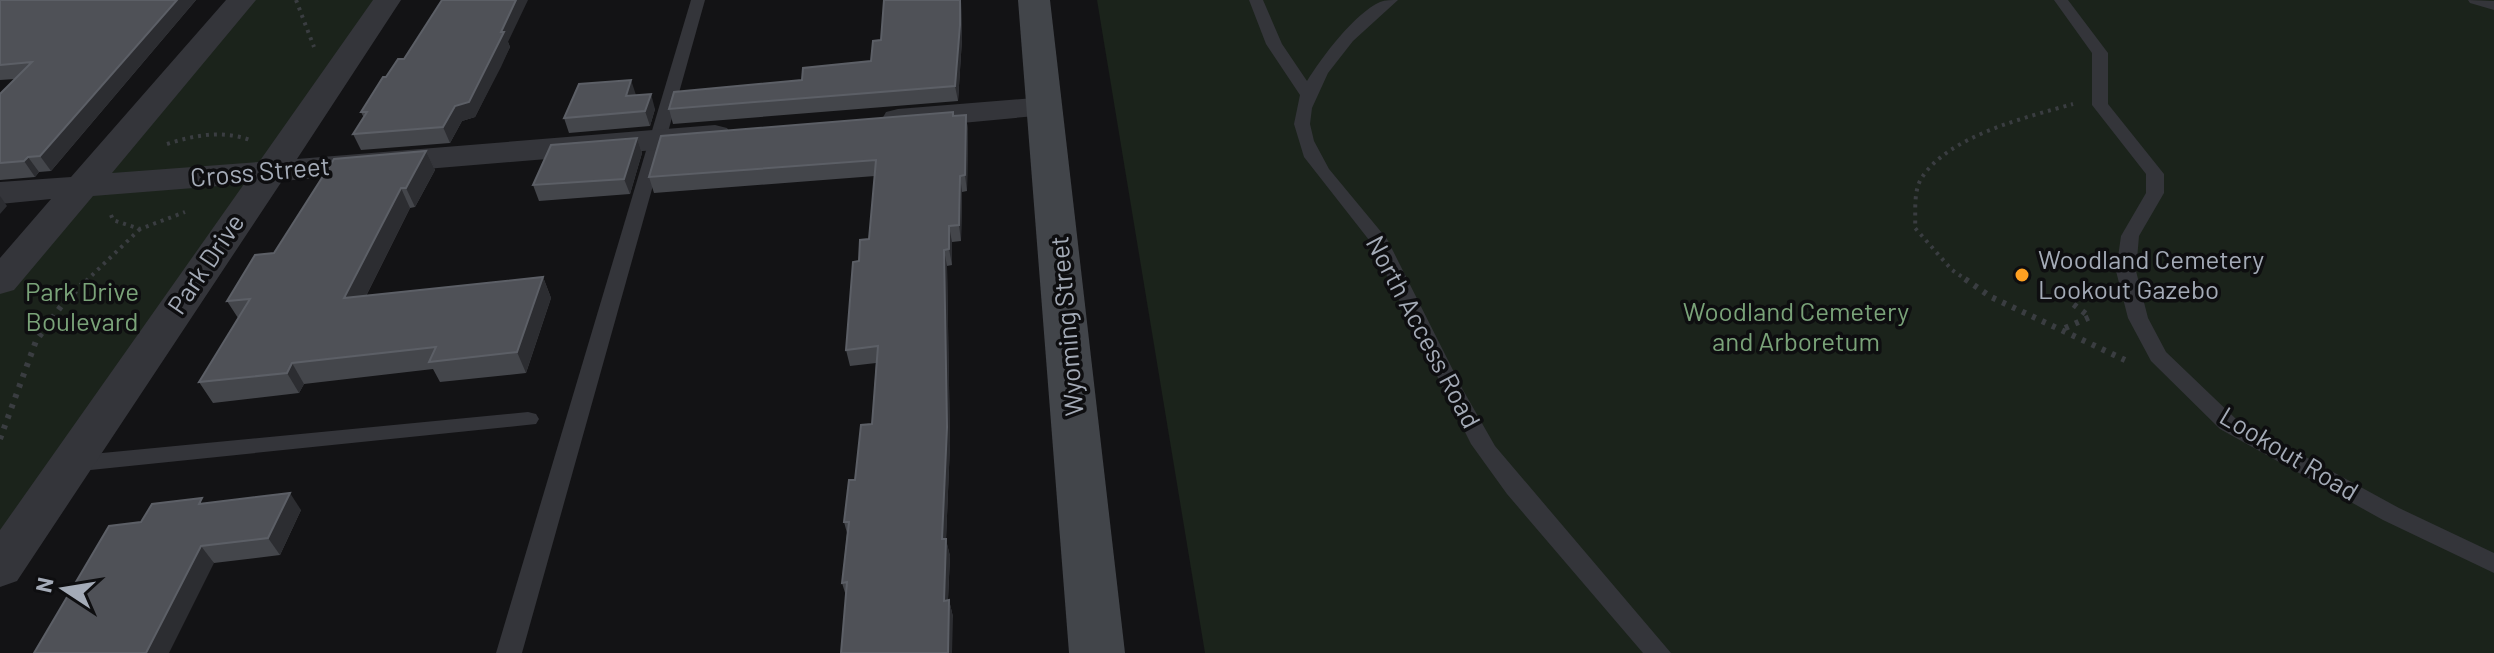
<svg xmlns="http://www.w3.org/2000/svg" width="2494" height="653" viewBox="0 0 2494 653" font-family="Barlow,sans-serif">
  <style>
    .green { fill: #1b231b }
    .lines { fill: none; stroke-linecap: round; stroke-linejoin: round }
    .path-far1 { stroke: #3a3d41; stroke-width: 4; stroke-dasharray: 3 5; stroke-linecap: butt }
    .path { stroke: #3a3d41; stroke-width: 6; stroke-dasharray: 4 7; stroke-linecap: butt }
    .lane { fill: #34353a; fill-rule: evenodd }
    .street { fill: #34353a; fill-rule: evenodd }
    .secondary { fill: #42454a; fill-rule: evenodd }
    .wall { fill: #44464b }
    .shaded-wall { fill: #2c2d31 }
    .building { fill: #4f5157; stroke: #5c5f66; stroke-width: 2 }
    .poi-dot { fill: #ffa121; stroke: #0e0e10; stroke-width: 3 }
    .labels { text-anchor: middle; stroke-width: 7; stroke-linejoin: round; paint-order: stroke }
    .street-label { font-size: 26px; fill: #a4abb7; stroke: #0e0e10 }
    .poi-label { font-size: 26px; fill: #a4abb7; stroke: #0e0e10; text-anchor: start }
    .park-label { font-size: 26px; fill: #7aa379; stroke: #0e0e10 }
  </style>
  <rect width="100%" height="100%" fill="#131315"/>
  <g class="green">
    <path d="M242,0H387L0,568V282Z"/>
    <path d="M1097,0H2494V653H1205Z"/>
  </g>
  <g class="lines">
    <g class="path-far1">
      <path d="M296,0L314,47"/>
      <path d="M167,144C195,135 222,130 250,140"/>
      <path d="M111,215L113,220L140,229L185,212"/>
      <path d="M86,281L140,229"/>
      <path d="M1968,281L1952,270L1915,228C1916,213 1913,193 1921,179C1947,136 2027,117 2073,104"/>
    </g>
    <g class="path">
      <path d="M1965,279L1991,297L2125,360"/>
      <path d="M2065,328L2090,317L2069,301"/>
      <path d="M0,439L36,341L64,302L88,279"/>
    </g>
    <g class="lane">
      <path d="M691,0H705L522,653H496Z"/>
      <path d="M1249,0H1263L1282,44L1307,81C1322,57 1354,14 1380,2C1385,0 1392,0 1398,0L1353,41L1328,73L1312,108L1310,124L1314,141L1329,169L1387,239L1463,390L1495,446L1671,653H1643L1507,494L1471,444L1369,240L1304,157L1294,124L1300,95L1266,44Z"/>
      <path d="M2054,0H2068L2108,53V104L2164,174V193L2139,236L2136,271L2148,318L2166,352L2236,419L2399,508L2494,553V573L2383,520L2220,429L2151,361L2128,318L2116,271L2121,236L2146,193V174L2092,105V53Z"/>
      <path d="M2468,0L2494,1V10L2470,3Z"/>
      <path d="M528,412L536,414L539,419L536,424L71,472L63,470L60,464L63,458L71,456Z"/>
    </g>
    <g class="street">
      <path d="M226,0H256L112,173L259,162L373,0H401L297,159L715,125L727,128L732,135L727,142L715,145L282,181L17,581L0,587V530L244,184L93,196L14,290L0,294V258L51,199L0,204V182L71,177Z"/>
      <path d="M1046,97L1057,100L1062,107L1057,114L898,129L886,126L882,119L886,112L898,109Z"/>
    </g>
    <path class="secondary" d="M1018,0H1050L1125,653H1069Z"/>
  </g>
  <g class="wall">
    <path d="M0,0H196L51,171L39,172L35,177L0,180V94L15,79L0,80Z"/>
    <path d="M884,0H961L962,39L958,101L673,124L669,109L802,80L871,61L881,40Z"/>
    <path d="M508,42L510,47L475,117L462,121L450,143L361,150L353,134L364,118L361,112L386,77Z"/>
    <path d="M636,95L655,109L650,126L569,133L564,118Z"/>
    <path d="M953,112L954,116L966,115L968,131L967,191L962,192L961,241L952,242V265L947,266L950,444L946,540L950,556L948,600H949L953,617L846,596L842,583L847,533L844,522L872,424L876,363L850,366L846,350L859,261L869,239L875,176L654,193L649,177Z"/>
    <path d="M637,138L642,153L630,194L539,201L533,185Z"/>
    <path d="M426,151L435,170L415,207L410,208L366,296L543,277L551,298L526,373L440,382L433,369L304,384L299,393L213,403L199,382L238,318L227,301L274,253Z"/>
    <path d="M206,503L301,510L280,555L214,563L141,522Z"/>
  </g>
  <g class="shaded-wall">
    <path d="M177,0H196L51,171L40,156Z"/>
    <path d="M516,0H528L508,42L510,47L501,67L475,117L462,121L450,143L443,127L501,32Z"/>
    <path d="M960,0H961L962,39L958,101L955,86Z"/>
    <path d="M631,80L636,95L626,96Z"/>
    <path d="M651,94L655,109L650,126L645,111Z"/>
    <path d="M966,115L968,131L967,191L965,175Z"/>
    <path d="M637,138L642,153L630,194L624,179Z"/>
    <path d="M426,151L435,170L415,207L406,188Z"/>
    <path d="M28,157L39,172L35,177L24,161Z"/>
    <path d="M960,176L962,192L961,241L959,225Z"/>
    <path d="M401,188L410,208L355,318L344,298Z"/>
    <path d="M0,196L7,206L0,214Z"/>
    <path d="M949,226L952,242V265L949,249Z"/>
    <path d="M944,250L947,266L950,444L946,540L950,556L947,618L944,601L942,539Z"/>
    <path d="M543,277L551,298L526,373L517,352Z"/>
    <path d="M292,363L304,384L299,393L287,373Z"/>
    <path d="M290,493L301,510L280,555L268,538Z"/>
    <path d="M201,546L214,563L169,653H146Z"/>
    <path d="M949,600L953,617L952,653H948Z"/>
  </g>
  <g class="building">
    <path d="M0,0H177L40,156L28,157L24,161L0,163V94L32,62L0,65Z"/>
    <path d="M442,0H516L501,32H504L469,102L455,106L443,127L353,134L367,112H361L383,77H386L398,59H404Z"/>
    <path d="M884,0H960V25L955,86L669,109L674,92L802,80L803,68L871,61L873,41L881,40Z"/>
    <path d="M631,80L626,96L651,94L645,111L564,118L579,84Z"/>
    <path d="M953,112V116L966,115L965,175L960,176L959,225L949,226V249L944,250L947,427L942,539H946L944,601L949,600L948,653H841L847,582L842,583L849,522H844L849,480H855L861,425L872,424L878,346L846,350L853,262L859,261L860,240L869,239L876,160L649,177L661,136Z"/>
    <path d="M637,138L624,179L533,185L551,145Z"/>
    <path d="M426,151L406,188H401L344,298L543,277L517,352L429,362L436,347L292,363L287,373L199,382L250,299L227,301L255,255L274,253L334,159Z"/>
    <path d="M290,493L268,538L201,546L146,653H34L109,526L141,522L152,504L202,498L199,504Z"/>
  </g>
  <circle class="poi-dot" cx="2022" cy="275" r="8"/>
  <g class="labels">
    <g class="street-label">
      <text transform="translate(260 172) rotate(-5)" y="9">Cross Street</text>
      <text transform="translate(206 264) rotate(-56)" y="9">Park Drive</text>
      <text transform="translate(1067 326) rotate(-95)" y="9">Wyoming Street</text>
      <text transform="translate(1423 332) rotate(62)" y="9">North Access Road</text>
      <text transform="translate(2289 454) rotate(31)" y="9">Lookout Road</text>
    </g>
    <g class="poi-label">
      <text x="2038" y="269">Woodland Cemetery<tspan x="2038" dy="30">Lookout Gazebo</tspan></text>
    </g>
    <g class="park-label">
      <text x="82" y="301">Park Drive<tspan x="82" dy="30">Boulevard</tspan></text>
      <text x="1796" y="321">Woodland Cemetery<tspan x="1796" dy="30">and Arboretum</tspan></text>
    </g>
  </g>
  <g transform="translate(64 589) rotate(282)" stroke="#0e0e10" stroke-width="6" paint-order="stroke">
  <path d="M0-6L14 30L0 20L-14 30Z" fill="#a4abb7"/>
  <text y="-12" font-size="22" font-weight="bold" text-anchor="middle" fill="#a4abb7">N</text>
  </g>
</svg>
